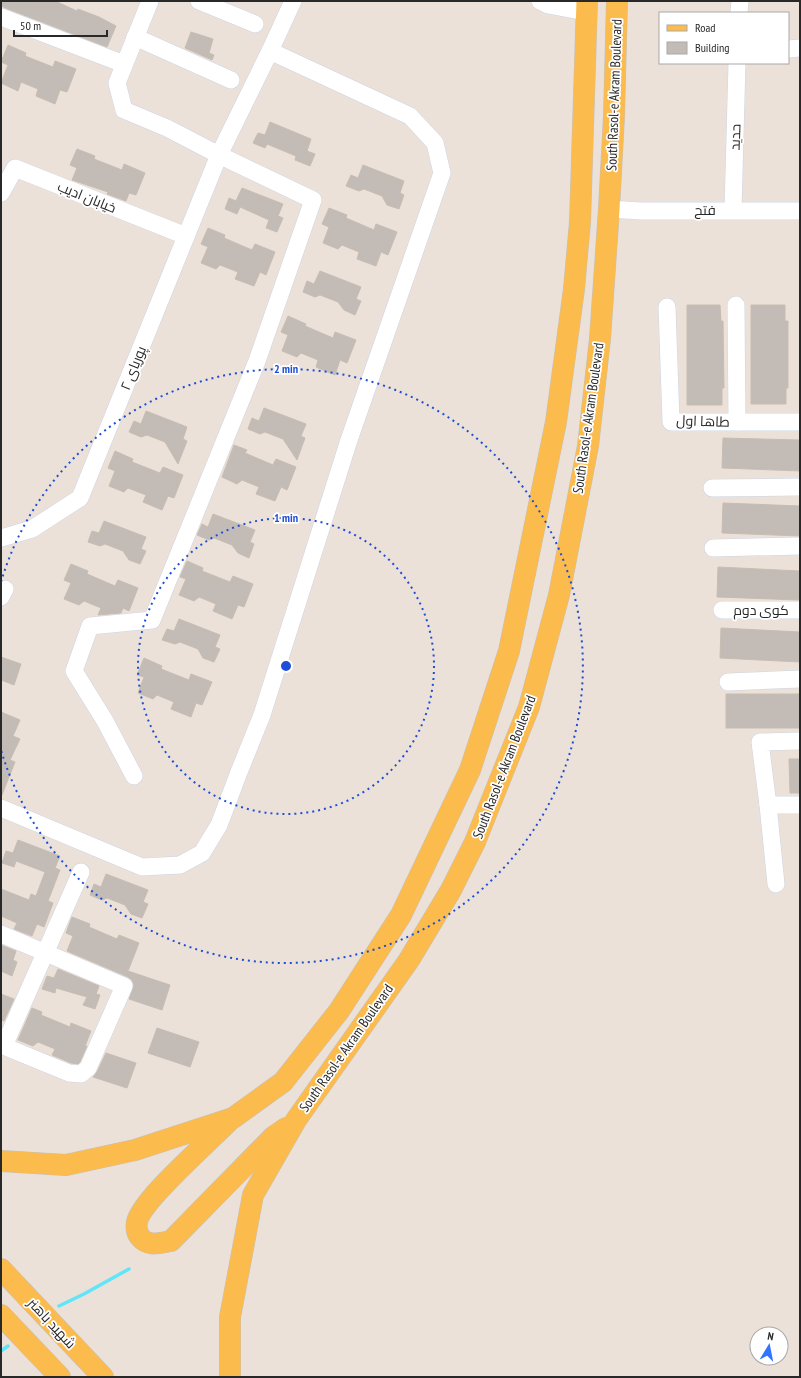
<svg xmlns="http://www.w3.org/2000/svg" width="801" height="1378" viewBox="0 0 801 1378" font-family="'PT Sans Narrow',Cairo,sans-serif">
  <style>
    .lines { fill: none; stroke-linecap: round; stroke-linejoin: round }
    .stream { stroke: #61e5f8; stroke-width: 3.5 }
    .building { fill: #c3bbb5; stroke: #c7bdb2 }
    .minor-casing { stroke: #cdd4e3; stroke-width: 18 }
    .major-casing { stroke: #c3c3c3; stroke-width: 22 }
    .minor { stroke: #fff; stroke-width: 17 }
    .major { stroke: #fcbb4d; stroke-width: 21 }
    .ring { fill: none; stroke: #1d4ed8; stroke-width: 2; stroke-dasharray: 2 4 }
    .labels { text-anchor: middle; stroke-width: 3.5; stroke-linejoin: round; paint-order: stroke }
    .street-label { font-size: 14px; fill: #282828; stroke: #fff }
    .centre { fill: #1d4ed8; stroke: #fff; stroke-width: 2 }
    .ring-label { font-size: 12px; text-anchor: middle; font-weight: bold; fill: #1d4ed8; stroke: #fff; stroke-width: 3.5; stroke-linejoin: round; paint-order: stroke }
  </style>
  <rect width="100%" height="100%" fill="#ece1d8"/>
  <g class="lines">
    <g class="stream">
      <path d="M59,1306L84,1294L129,1269"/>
      <path d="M1,1351L8,1346"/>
    </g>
  </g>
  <g class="building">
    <path d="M1,1H55L77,11L78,9L99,17L116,26L107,47L8,9L1,6Z"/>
    <path d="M191,32L213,39L209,53L214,55L212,60L185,48Z"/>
    <path d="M8,45L26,53L25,56L53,67L55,61L76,69L67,92L60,90L55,104L36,96L38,89L21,82L18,91L1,83L8,65L1,62Z"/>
    <path d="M270,122L311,139L307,151L315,154L310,166L295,160L296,156L267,144L265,148L253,143L258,133L265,135Z"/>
    <path d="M77,149L95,156L94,159L122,170L124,164L145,173L136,195L129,193L126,201L107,194L108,192L72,180L77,168L70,165Z"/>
    <path d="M363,165L404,181L400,193L404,195L399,209L387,205L382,196L364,189L359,191L346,186L351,175L358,178Z"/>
    <path d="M242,188L283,204L278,216L283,218L277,232L266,228L269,220L240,207L237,214L225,209L229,198L236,201Z"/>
    <path d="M329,208L347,215L346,218L374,230L376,224L397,232L388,255L381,252L376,266L357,259L359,252L342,245L338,249L323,243L329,227L322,224Z"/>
    <path d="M208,228L225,235L224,238L252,250L255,244L275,252L266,275L260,272L254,286L235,279L238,272L220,265L216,269L201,263L208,247L201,244Z"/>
    <path d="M320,271L361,287L356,299L361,301L355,315L344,310L338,302L320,295L315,297L303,292L307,281L314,284Z"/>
    <path d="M687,305H720L721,321H723L724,388H722V405H687Z"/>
    <path d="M751,305H785V321H788V388H786V404H751Z"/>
    <path d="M288,316L306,324L305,326L333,338L335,332L356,340L347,363L340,360L335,375L316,367L318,360L301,353L297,357L282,351L288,335L281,332Z"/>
    <path d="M264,408L306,424L301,436L305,438L297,460L283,439L265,432L260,434L248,429L252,418L259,421Z"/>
    <path d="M146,411L187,427L183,439L187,441L178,464L165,442L147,435L141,437L129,432L134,421L141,424Z"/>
    <path d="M723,438L800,440V471L722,468Z"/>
    <path d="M234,445L247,450L245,453L273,465L276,459L296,467L287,490L281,487L275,501L256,494L259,487L242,480L237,484L222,477Z"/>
    <path d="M115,451L133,459L132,462L160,473L163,467L183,475L174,498L168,496L162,510L143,502L146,495L128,488L124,492L109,486L115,471L108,468Z"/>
    <path d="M723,503L800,506V536L722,533Z"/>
    <path d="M213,514L255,530L250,542L254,544L249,558L238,553L232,545L214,538L209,540L197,535L202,524L208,527Z"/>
    <path d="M104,521L146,537L141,549L146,551L140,564L129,560L123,551L105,544L100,546L88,542L92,531L99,533Z"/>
    <path d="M187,561L203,568L202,571L230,582L233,576L253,584L244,607L238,605L232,619L213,611L216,604L199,597L194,601L179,595L186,579L180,577Z"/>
    <path d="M71,564L88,571L87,574L115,586L118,580L138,588L129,611L123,608L121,613L98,615L101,608L84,601L79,605L64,599L71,583L64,580Z"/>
    <path d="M718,567L800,571V600L717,597Z"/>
    <path d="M179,619L220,635L215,647L220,649L214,662L203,658L198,649L180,642L175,644L162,640L167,629L174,631Z"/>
    <path d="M721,628L800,632V662L720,658Z"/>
    <path d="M1,657L21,664L14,685L1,680Z"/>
    <path d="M144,658L162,666L161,669L189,680L191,674L212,682L202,705L196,703L191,717L171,709L174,702L157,695L153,699L138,693L144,677L137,675Z"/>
    <rect x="726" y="694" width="74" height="34"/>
    <path d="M1,712L20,720L13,736L20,739L10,760L15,762L2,795Z"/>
    <path d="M789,759H800V793H790Z"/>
    <path d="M18,840L60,856L55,868L60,870L48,901L53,903L44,927L37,924L32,936L14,929L17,923L1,916V889L29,900L31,894L36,896L45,872L16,861L14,867L2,863L6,851L13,853Z"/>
    <path d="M106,874L148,890L143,902L148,904L142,918L131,914L125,905L107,898L102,900L90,895L94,884L101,887Z"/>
    <path d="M72,917L90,924L89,927L117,939L119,935L139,943L128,971L170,985L162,1010L129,999L134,985L132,980L128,977L67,951L73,936L66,933Z"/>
    <path d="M1,945L16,951L13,960L17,962L12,976L1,971Z"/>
    <path d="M58,969L99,986L96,994L100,995L95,1009L83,1005L87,997L56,988L55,993L42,989L47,976L54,978Z"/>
    <path d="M1,994L14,999L4,1021L1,1020Z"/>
    <path d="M32,1008L42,1012L41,1015L70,1027L71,1023L91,1031L85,1046H87L80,1062L78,1064L71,1063L52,1055L55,1049L38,1042L33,1046L18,1040Z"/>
    <path d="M157,1028L199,1042L190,1067L148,1053Z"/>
    <path d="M106,1053L136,1063L127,1088L93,1077L97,1072Z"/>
  </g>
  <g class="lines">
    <g class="minor-casing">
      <g id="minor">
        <path d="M199,1L255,24"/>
        <path d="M540,1L548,5L586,12"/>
        <path d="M739,13L740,1"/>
        <path d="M1,17L124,64"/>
        <path d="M135,37L231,80"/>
        <path d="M788,49L800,48"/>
        <path d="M1,193L15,168L186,236"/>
        <path d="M609,209L641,211H800"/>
        <path d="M733,210L737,63"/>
        <path d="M736,305L737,422"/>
        <path d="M667,307L671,422H800"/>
        <path d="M712,488L800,487"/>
        <path d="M1,538L32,529L80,498L219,155L270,51"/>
        <path d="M713,548L800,546"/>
        <path d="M1,597L5,589"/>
        <path d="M722,610H800"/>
        <path d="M728,682L800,679"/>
        <path d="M134,776L105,721L74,671L90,626L152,620L257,361L313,200L219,155L167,128L124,110L117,83L150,1"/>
        <path d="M768,805H800"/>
        <path d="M1,808L142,867L180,865L202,853L219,825L239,772L262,715L349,440L442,173L435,143L410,116L270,51L293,1"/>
        <path d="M776,884L768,805L760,742L800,741"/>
        <path d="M1,934L124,986L88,1068L81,1074L69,1073L1,1045"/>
        <path d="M4,1046L81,872"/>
      </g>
    </g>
    <g class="major-casing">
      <g id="major">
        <path d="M229,1121C211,1140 141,1200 137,1222C136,1227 137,1233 140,1237C148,1247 160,1243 171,1241L273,1137L286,1128"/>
        <path d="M1,1161L66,1165L135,1150L233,1118L283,1082L339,1011L401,915L470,770L509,651L556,422L574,289L580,222L587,1"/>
        <path d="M1,1269L103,1377"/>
        <path d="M1,1315L60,1377"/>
        <path d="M230,1377V1317L253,1195L296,1120L409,960L451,890L475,842L529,707L559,595L588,446L600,339L609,209L614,116L617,1"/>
      </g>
    </g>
    <use href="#minor" class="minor"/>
    <use href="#major" class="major"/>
  </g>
  <g class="ring">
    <circle cx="286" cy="666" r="148"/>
    <path d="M1 582A297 297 0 1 1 1 750"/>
  </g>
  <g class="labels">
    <g class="street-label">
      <text transform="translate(614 95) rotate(-88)" y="5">South Rasol-e Akram Boulevard</text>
      <text transform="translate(735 137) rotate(-88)" y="5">حدید</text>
      <text transform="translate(87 197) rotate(22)" y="5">خیابان ادیب</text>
      <text x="705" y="215">فتح</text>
      <text transform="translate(133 368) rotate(-68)" y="5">پوریای ۲</text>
      <text transform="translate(588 418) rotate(-82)" y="5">South Rasol-e Akram Boulevard</text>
      <text transform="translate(703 421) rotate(2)" y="5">طاها اول</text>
      <text x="761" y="615">کوی دوم</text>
      <text transform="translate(504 767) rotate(-69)" y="5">South Rasol-e Akram Boulevard</text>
      <text transform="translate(346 1048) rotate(-55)" y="5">South Rasol-e Akram Boulevard</text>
      <text transform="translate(52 1323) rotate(47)" y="5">شهید باهنر</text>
    </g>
  </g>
  <circle cx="286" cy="666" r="6" class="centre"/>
  <g class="ring-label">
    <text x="286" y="373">2 min</text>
    <text x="286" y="522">1 min</text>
  </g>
  <rect width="801" height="1378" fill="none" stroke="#282828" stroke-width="4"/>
  <rect x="659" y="12" width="130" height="52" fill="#ffffff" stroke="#a9a9a9"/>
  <rect x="667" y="25" width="20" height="6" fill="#fcbb4d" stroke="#a9a9a9"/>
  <text x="695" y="32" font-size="12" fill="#282828">Road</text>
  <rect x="667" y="42" width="20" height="12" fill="#c3bbb5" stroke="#a9a9a9"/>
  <text x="695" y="52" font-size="12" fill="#282828">Building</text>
  <g transform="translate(769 1346) rotate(10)"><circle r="19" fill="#ffffff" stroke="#a9a9a9"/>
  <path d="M0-3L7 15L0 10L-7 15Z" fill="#3274ff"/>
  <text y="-6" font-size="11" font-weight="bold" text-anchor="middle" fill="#282828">N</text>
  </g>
  <path d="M14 30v6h93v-6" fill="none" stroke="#282828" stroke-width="2"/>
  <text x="20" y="30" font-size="12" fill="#282828" stroke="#ffffff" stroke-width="3" paint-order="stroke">50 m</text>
</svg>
